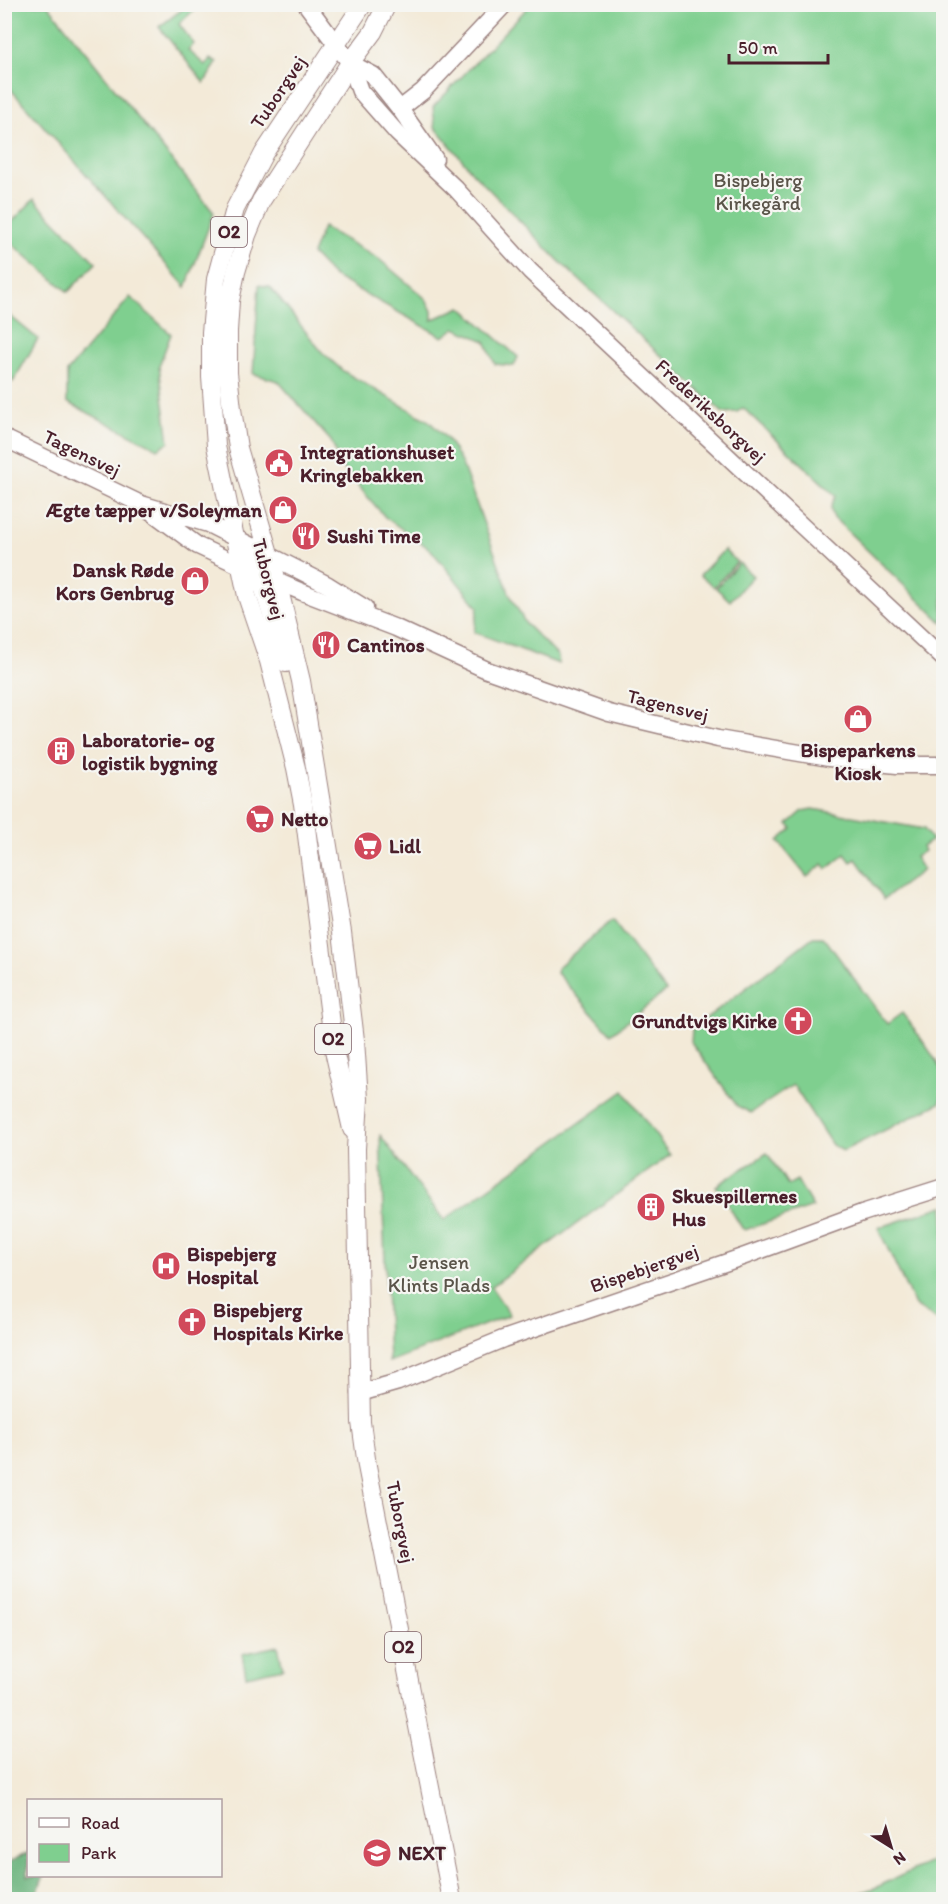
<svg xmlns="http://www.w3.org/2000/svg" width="948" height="1904" viewBox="0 0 948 1904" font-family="Itim,sans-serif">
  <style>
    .green { fill: #7fcf8f; stroke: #64775d; stroke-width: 1.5 }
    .forest { fill: #67b27a; stroke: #586852; stroke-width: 1.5 }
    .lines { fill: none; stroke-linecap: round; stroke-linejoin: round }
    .secondary-casing { stroke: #9e8482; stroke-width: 19 }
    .primary-casing { stroke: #9e8482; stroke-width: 20 }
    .secondary { stroke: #fff; stroke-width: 16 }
    .primary { stroke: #fff; stroke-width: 18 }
    .labels { text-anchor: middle; stroke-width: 4.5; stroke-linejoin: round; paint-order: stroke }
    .shield { fill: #f6f6f2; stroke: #7e6067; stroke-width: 1.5 }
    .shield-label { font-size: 18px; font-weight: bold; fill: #4a1f2b }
    .street-label { font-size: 20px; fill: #4a1f2b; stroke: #f6f6f2 }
    .park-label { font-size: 20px; fill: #5a5449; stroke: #f6f6f2 }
    .poi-label { font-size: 20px; font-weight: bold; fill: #4a1f2b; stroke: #f6f6f2; text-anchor: start }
  </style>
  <rect width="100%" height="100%" fill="#f6f6f2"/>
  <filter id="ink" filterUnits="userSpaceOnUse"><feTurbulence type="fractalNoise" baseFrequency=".0167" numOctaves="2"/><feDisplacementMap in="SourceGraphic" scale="12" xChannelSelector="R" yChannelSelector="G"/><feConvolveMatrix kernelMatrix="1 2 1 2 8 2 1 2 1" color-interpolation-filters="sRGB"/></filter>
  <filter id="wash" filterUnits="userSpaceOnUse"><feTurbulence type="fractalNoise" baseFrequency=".008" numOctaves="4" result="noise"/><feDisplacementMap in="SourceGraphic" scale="24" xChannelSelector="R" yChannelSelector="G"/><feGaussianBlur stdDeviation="1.35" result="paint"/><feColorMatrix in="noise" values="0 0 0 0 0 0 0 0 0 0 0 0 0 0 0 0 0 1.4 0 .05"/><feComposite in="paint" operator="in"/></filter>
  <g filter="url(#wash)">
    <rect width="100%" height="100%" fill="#f3ead8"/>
    <g class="green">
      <path d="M4,5H48L214,213L186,287L5,83Z"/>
      <path d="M188,5H192L195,9L179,24L194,44L188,50L205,65L210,59L217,63L204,83L159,27Z"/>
      <path d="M530,5H943V623L834,518C829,509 831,505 836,496L743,408L737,412L723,413L560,262L473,173L435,127L433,107Z"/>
      <path d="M34,199L96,263L68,292L5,238V229Z"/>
      <path d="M323,227L379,259L426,299L432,311V320L461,307L518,357L514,366L495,364L485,341L455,328L443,337L333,276L312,254Z"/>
      <path d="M259,285L270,287L322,352L343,371L429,421L448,440L462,464L510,595L526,624L558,656L559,664L474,632L478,607L431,550L385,517L342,467L331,441L278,381L253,374Z"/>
      <path d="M130,297L171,334L159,366L169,442L158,449L67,402V372Z"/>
      <path d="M4,311L38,339L13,382L5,378Z"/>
      <path d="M724,550L737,562L714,587L700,575Z"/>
      <path d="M739,563L753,576L730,601L716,588Z"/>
      <path d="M813,809L924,829L932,840L922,847L924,851L915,857L923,870L884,899L856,859L851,862L845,854L827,869L823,864L807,877L778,841L792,829L788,824L803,811Z"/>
      <path d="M612,920L666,991L611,1034L557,973L558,967Z"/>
      <path d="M813,937H823L826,940L887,1024L902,1013C912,1026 942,1065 944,1079C945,1088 942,1095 940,1103L843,1151L832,1145L793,1085L751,1113L737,1106L691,1042L692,1029Z"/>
      <path d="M624,1091L670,1155L491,1287L510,1315L389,1362L380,1135L444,1220Z"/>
      <path d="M767,1153L788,1185L797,1180L813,1207L745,1230L742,1228L716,1186Z"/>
      <path d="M943,1206H944L943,1324L915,1306L878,1228Z"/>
      <path d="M278,1646L283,1668L246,1676L242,1654Z"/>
      <path d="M943,1856V1899H842L877,1887Z"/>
    </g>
    <path class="forest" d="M28,1853V1876H43L36,1899H5V1864Z"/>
  </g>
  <g filter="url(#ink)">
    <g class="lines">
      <g class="secondary-casing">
        <g id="secondary">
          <path d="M306,4L350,63L360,91L397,133L456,189L530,271L944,659"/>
          <path d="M350,63L373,75L400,109L435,159"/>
          <path d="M400,109L423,91L505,4"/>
          <path d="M4,438L141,504L208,524L328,585L365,608"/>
          <path d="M141,504L198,546L241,566L302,592L396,628L487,670L609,713L718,739L829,758L897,765H944"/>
          <path d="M360,1393L398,1382L503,1339L745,1256L862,1213L944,1187"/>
        </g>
      </g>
      <g class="primary-casing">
        <g id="primary">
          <path d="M387,4L373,32L350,63L261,201L247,235L236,272L230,301L228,331V373L232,409L238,448L277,581L301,681L342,932L355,1040L359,1099L356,1149L361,1422L367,1466L452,1900"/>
          <path d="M240,544C263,569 275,629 286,663"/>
          <path d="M352,1129L335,1055L303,804L296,768L269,661L247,596L216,446L211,377V332L216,279L235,209L264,153L363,4"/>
        </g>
      </g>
      <use href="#secondary" class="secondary"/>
      <use href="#primary" class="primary"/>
    </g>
  </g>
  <defs>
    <g id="civic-disc" transform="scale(1.5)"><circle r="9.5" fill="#d1495b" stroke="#f6f6f2"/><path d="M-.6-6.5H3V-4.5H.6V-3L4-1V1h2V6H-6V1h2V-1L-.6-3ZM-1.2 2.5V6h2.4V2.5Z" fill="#fff"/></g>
    <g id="shop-disc" transform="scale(1.5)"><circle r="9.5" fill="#d1495b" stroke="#f6f6f2"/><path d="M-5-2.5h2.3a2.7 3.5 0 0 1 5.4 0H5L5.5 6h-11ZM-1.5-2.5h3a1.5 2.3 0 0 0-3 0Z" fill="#fff"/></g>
    <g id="restaurant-disc" transform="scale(1.5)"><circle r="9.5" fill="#d1495b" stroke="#f6f6f2"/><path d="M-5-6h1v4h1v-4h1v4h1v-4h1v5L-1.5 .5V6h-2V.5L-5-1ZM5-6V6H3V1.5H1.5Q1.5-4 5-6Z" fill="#fff"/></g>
    <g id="building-disc" transform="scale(1.5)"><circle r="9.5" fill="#d1495b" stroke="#f6f6f2"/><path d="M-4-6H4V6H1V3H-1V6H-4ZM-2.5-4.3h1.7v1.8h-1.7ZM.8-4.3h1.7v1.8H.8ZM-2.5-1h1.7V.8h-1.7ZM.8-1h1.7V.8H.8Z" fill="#fff"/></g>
    <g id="supermarket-disc" transform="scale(1.5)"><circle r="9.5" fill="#d1495b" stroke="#f6f6f2"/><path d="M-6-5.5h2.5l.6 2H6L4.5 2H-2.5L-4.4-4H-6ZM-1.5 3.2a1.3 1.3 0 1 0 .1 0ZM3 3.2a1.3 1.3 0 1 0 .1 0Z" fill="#fff"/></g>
    <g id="church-disc" transform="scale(1.5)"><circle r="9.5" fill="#d1495b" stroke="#f6f6f2"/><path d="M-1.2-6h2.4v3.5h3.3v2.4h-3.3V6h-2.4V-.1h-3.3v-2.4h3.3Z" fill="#fff"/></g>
    <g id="hospital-disc" transform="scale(1.5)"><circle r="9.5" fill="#d1495b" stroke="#f6f6f2"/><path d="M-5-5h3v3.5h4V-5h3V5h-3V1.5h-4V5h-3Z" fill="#fff"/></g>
    <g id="school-disc" transform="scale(1.5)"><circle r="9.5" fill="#d1495b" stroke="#f6f6f2"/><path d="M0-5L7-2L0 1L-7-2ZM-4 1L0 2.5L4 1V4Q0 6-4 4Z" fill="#fff"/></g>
  </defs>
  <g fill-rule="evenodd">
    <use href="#civic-disc" x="279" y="463"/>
    <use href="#shop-disc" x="283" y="510"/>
    <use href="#restaurant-disc" x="306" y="536"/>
    <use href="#shop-disc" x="195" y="581"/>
    <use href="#restaurant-disc" x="326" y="645"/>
    <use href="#shop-disc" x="858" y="719"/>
    <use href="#building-disc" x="61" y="751"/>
    <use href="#supermarket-disc" x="260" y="819"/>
    <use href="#supermarket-disc" x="368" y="846"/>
    <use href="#church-disc" x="798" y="1021"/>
    <use href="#building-disc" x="651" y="1207"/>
    <use href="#hospital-disc" x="166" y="1266"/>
    <use href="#church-disc" x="192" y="1322"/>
    <use href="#school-disc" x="377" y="1853"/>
  </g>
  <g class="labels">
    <g class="shield">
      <rect x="211" y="217" width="36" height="30" rx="4.5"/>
      <rect x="315" y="1024" width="36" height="30" rx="4.5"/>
      <rect x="385" y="1632" width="36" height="30" rx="4.5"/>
    </g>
    <g class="shield-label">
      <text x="229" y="238">O2</text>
      <text x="333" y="1045">O2</text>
      <text x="403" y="1653">O2</text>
    </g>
    <g class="street-label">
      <text transform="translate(278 92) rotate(-56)" y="7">Tuborgvej</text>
      <text transform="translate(711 411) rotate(43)" y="7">Frederiksborgvej</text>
      <text transform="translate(82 453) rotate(26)" y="7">Tagensvej</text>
      <text transform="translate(269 579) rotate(76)" y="7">Tuborgvej</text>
      <text transform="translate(668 705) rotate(14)" y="7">Tagensvej</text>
      <text transform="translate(644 1268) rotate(-19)" y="7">Bispebjergvej</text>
      <text transform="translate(401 1522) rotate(79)" y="7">Tuborgvej</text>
    </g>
    <g class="park-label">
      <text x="758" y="187">Bispebjerg<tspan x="758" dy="23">Kirkegård</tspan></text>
      <text x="439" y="1269">Jensen<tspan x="439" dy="23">Klints Plads</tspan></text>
    </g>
    <g class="poi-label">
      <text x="300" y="459">Integrationshuset<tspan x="300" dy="23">Kringlebakken</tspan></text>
      <text x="262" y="517" text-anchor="end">Ægte tæpper v/Soleyman</text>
      <text x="327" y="543">Sushi Time</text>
      <text x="174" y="577" text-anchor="end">Dansk Røde<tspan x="174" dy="23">Kors Genbrug</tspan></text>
      <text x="347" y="652">Cantinos</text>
      <text x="82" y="747">Laboratorie- og<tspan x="82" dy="23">logistik bygning</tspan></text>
      <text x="858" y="757" text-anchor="middle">Bispeparkens<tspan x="858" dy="23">Kiosk</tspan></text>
      <text x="281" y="826">Netto</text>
      <text x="389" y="853">Lidl</text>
      <text x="777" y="1028" text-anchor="end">Grundtvigs Kirke</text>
      <text x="672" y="1203">Skuespillernes<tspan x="672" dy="23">Hus</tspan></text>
      <text x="187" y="1261">Bispebjerg<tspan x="187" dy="23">Hospital</tspan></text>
      <text x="213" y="1317">Bispebjerg<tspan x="213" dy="23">Hospitals Kirke</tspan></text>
      <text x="398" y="1860">NEXT</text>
    </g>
  </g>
  <rect width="948" height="1904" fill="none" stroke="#f6f6f2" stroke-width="24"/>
  <rect x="27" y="1799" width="195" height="78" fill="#f6f6f2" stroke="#b1a0a2" stroke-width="1.5"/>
  <rect x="39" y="1818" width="30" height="9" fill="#ffffff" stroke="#b1a0a2" stroke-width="1.5"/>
  <text x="81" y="1829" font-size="18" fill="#4a1f2b">Road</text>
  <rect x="39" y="1844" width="30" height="18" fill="#7fcf8f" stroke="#b1a0a2" stroke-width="1.5"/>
  <text x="81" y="1859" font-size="18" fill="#4a1f2b">Park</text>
  <g transform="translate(891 1847) rotate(143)" stroke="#f6f6f2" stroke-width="4.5" paint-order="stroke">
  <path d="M0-4.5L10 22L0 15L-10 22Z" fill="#4a1f2b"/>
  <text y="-9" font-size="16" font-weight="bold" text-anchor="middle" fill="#4a1f2b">N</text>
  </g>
  <path d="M729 54v9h99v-9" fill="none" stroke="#4a1f2b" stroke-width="3"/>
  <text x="738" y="54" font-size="18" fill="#4a1f2b" stroke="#f6f6f2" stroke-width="4.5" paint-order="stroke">50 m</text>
</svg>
